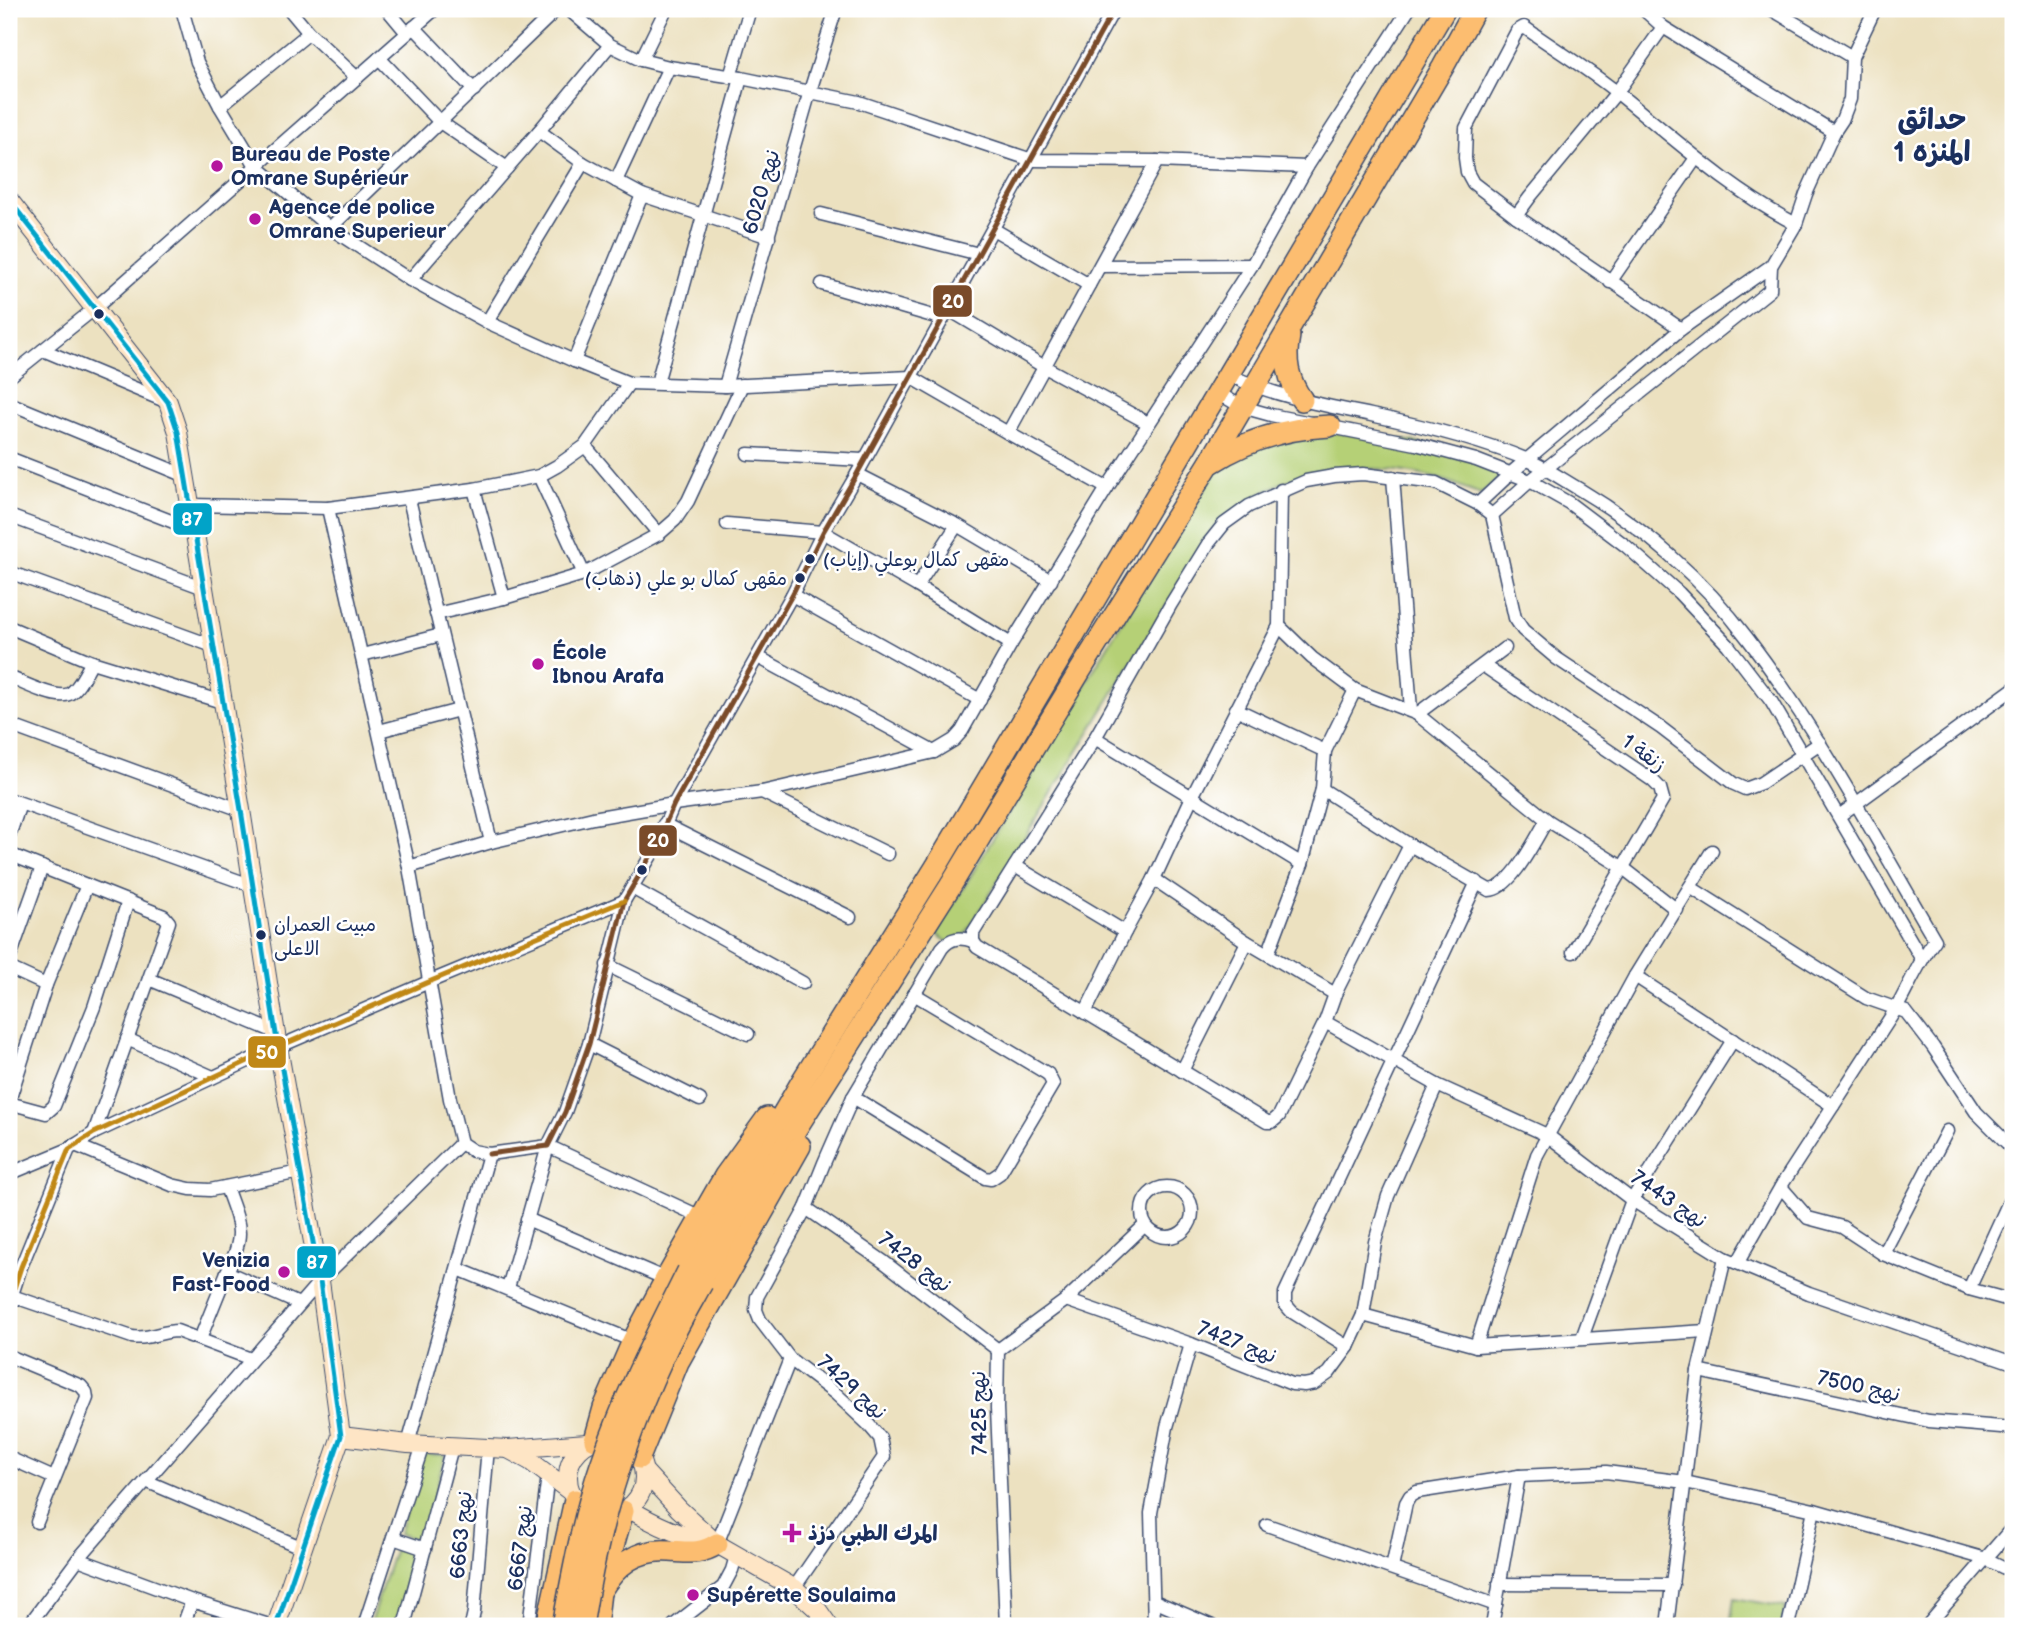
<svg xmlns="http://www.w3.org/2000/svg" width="2022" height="1635" viewBox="0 0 2022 1635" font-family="'Balsamiq Sans','Playpen Sans Arabic',sans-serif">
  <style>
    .green { fill: #b5d076; stroke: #68806a; stroke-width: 2 }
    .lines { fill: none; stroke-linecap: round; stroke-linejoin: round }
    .street-casing { stroke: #3a4a6d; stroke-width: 15 }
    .secondary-casing { stroke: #3a4a6d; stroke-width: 20 }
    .highway-casing { stroke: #3a4a6d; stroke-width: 24 }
    .street { stroke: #fff; stroke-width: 12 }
    .secondary { stroke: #fee5c5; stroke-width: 18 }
    .highway { stroke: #fcbd6f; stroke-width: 21 }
    .highway-bridge-casing { stroke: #3a4a6d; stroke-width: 24; stroke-linecap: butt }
    .highway-bridge { stroke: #fcbd6f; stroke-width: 21 }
    .bus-1-casing { stroke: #fff; stroke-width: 10 }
    .bus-2-casing { stroke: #fff; stroke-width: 10 }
    .bus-3-casing { stroke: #fff; stroke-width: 10 }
    .bus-1 { stroke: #7a4b2a; stroke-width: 5 }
    .bus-2 { stroke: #01a3c8; stroke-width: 5 }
    .bus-3 { stroke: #c08818; stroke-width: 5 }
    .poi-dot { fill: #b5179e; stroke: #fff; stroke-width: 2.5 }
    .bus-dot { fill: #1b2f5e; stroke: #fff; stroke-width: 2.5 }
    .labels { text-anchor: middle; stroke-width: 5; stroke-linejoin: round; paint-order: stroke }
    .bus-label { font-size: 19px; fill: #1b2f5e; stroke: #fff; text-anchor: start }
    .poi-label { font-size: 21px; font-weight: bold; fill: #1b2f5e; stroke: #fff; text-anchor: start }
    .street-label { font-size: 21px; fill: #1b2f5e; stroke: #fff }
    .district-label { font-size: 28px; font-weight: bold; fill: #1b2f5e; stroke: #fff }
    .line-badge { stroke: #fff; stroke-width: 2.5 }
    .badge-label { font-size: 19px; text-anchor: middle; font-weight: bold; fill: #fff }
  </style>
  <rect width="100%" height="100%" fill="#fff"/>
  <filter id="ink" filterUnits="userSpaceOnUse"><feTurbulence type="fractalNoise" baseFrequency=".0143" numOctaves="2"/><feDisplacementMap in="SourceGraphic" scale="14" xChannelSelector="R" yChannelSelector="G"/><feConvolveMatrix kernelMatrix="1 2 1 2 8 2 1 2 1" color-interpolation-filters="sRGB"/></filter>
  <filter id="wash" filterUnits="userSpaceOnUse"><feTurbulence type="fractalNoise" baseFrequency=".00686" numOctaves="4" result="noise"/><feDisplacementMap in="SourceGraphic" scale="28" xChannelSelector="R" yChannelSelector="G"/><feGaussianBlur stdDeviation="1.57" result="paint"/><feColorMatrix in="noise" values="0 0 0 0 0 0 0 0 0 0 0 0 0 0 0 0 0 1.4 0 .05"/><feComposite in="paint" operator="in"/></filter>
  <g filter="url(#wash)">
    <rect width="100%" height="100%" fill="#ece1c0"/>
    <g class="green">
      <path d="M1331,432L1412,441L1506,472L1481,494C1466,489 1450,481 1435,478C1385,466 1328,463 1280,484C1257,494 1236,511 1216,525L957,948L936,934L1214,468L1246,449Z"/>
      <path d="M422,1454L445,1455L423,1542L399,1534Z"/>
      <path d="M396,1545L420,1552L396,1626H369Z"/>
      <path d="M1734,1598L1786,1607L1782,1626H1730Z"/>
    </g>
  </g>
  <g filter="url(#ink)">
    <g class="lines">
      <g class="street-casing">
        <g id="street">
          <path d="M182,9L197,62L220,106L256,166L330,228L410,280L487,322L574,361L629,383L725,386L911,377L1008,433"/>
          <path d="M289,9L309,33L357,78"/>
          <path d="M387,9L407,33"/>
          <path d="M568,9L610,45L641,60L669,67L741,78L859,102L1032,160L1157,161L1307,167"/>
          <path d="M1643,9L1663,27L1834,132"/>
          <path d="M1771,9L1852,57"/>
          <path d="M9,12L13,9"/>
          <path d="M414,27L474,90"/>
          <path d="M1663,27L1617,92L1530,197L1516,216L1681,329"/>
          <path d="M379,58L440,122L507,168"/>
          <path d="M641,60L666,9"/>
          <path d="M730,77L750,9"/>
          <path d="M220,106L309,33"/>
          <path d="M539,131L583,163L642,195L769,237"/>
          <path d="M616,181L669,67"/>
          <path d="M821,214L979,254"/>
          <path d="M1516,216L1473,183L1467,172L1465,158L1466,128L1517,31L1524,27C1556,50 1590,70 1620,95C1676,140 1731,191 1796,224"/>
          <path d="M9,223L19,213"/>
          <path d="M330,228L557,9"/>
          <path d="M993,229L1089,285"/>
          <path d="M1100,266L1252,265"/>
          <path d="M410,280L539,131L610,45"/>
          <path d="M1610,282L1696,158"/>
          <path d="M822,284L943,319"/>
          <path d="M948,309L1043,366L1148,423"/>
          <path d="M487,322L583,163"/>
          <path d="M43,350L165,401"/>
          <path d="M574,361L642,195"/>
          <path d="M1229,375C1274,396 1322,405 1371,415C1424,426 1478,439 1528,460C1546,468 1562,479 1579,489C1643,527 1703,579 1748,639C1820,733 1875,838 1935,940C1919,961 1909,986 1896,1009L1783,1183L1738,1262"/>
          <path d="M9,377L94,309L435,9"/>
          <path d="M657,383L741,78"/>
          <path d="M725,386L810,91L836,9"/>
          <path d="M1218,393L1242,407L1271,415L1416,444L1476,460L1530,481L1569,503L1626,546L1679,593L1728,645L1771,701L1921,958"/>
          <path d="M9,403L186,476"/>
          <path d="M585,446L659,534"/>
          <path d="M748,454L863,460"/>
          <path d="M9,458L194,530"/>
          <path d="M857,474L957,525L1051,581"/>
          <path d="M539,476L584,574"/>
          <path d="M1393,477L1411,710"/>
          <path d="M1107,488L1008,433L1157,161"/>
          <path d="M474,489L504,598"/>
          <path d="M409,499L491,842"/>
          <path d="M1478,504L1511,473L1681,329L1771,266"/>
          <path d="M191,505L328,508L474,489L539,476L557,466L585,446L629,383"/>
          <path d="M328,508L409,867L450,1099L461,1143L473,1151L489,1154L408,1444"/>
          <path d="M1492,515L1530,481L1770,290L1771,266L1796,224L1806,194L1834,132L1842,120L1850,99L1852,57L1875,9"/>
          <path d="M9,516L204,588"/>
          <path d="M727,524L823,532L917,586L1011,644"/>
          <path d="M9,572L213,646"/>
          <path d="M917,586L957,525"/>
          <path d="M792,595L980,700"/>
          <path d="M436,614L504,598L584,574L659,534L675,520L688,501L742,385"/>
          <path d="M1279,626L1312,658L1355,690L1417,714L1547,820L1622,867L1677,910"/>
          <path d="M9,627L92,662L222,702"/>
          <path d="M362,655L441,635"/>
          <path d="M758,657L934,752"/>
          <path d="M1484,666L1652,780L1660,788L1663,799L1573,952"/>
          <path d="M9,677C21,682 56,700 69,694C79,689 86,671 92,662"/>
          <path d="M1236,709L1325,751"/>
          <path d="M1417,714L1505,648"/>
          <path d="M9,725L241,810"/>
          <path d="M379,731L459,710"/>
          <path d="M1095,738L1302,864"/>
          <path d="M1322,789L1410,845L1489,890C1512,889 1535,839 1547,820"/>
          <path d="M762,792L888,854"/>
          <path d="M9,799L253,886"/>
          <path d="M1839,816L2013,689"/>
          <path d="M664,824L850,917"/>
          <path d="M9,836L20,804"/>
          <path d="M1410,845L1335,994L1325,1022L1279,1116L1272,1122H1267L977,947L973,941V933L1095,738L1171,604L1208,544L1224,524L1249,506L1306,481L1334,476L1363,474L1436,483L1478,504L1492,515L1515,618L1523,630L1556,658L1661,728L1734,784L1745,789L1761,783L1820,743"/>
          <path d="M9,854L164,916L169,922L94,1133"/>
          <path d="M1015,866L1125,932"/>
          <path d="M409,867L491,842L593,818L674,804L762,792L934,752L954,740L962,731L1011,644L1107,488L1252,265L1307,167L1409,9"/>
          <path d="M1154,879L1247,942L1335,994"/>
          <path d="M1690,887L1866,998L1906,1012L1933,1047L1976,1112L2013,1149"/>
          <path d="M632,888L803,983"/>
          <path d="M1268,954L1302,864L1322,789L1325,751L1355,690"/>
          <path d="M9,960L42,867"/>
          <path d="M607,965L748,1034"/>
          <path d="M9,968L46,985"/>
          <path d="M1635,976L1833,1106"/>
          <path d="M149,979L275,1032"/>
          <path d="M1085,1013L1125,932L1154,879L1192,797L1279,626L1281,490"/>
          <path d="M1325,1022L1437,1085L1547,1135L1632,1200L1725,1258L1809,1293L2013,1363"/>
          <path d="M127,1039L213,1077"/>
          <path d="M589,1044L700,1100"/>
          <path d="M1182,1071L1247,942"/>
          <path d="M853,1097L985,1178L991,1179L1000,1173L1053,1084L1048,1074L914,994"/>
          <path d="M9,1101L46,985L87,885"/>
          <path d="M9,1103L46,1113L54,1106L94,1007L128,901"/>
          <path d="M75,1145L172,1185L190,1189L210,1190L300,1172"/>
          <path d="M489,1154L548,1146L565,1112L589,1044L624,901L653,852L674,804L792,595L823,532L857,474L1114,9"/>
          <path d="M9,1174L69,1149"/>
          <path d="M226,1187C240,1226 246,1233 227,1272L299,1304"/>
          <path d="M1781,1187L1808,1218L1842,1227L1883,1254L1969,1289L2013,1301"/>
          <circle cx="1167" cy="1212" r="25"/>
          <path d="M806,1208L884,1262L998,1350"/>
          <path d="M527,1219L666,1279"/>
          <path d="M1883,1254L1947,1131"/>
          <path d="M458,1269L633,1341"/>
          <path d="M508,1288L548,1146L701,1217"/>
          <path d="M1969,1289L2013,1193"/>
          <path d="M12,1296L132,1337C149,1340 161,1331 177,1331L251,1359"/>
          <path d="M1066,1300L1191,1344L1292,1384L1304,1385L1315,1383L1329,1373L1348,1347L1363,1315L1375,1242L1388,1196L1437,1085"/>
          <path d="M9,1304L21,1267L69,1149L94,1133L278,1047L431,981L624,901"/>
          <path d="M1363,1315L1476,1346L1706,1331"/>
          <path d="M1582,1338L1632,1200L1733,1040"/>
          <path d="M200,1339L227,1272"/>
          <path d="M1476,1346L1537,1155L1635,976L1712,851"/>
          <path d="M1348,1347L1292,1312L1285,1304V1293L1477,882"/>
          <path d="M9,1356L81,1386L86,1392L87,1398L37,1522"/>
          <path d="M1698,1371L1929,1421L2013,1428"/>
          <path d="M9,1458L54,1478"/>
          <path d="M146,1481L303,1548"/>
          <path d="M1267,1525L1496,1605"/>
          <path d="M393,1538L425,1549"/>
          <path d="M717,1544L790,1359"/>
          <path d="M78,1559L192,1601L272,1626"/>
          <path d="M1392,1568L1406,1503L1410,1496L1417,1492L1519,1476L1606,1472L1685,1482L1814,1510L1986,1559L2013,1572"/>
          <path d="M1499,1584L1673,1585"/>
          <path d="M794,1588L884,1457L880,1438L868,1424L836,1394L790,1359L760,1320L756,1310L757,1297L806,1208L824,1163L853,1097L942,948C951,937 960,937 973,941"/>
          <path d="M1154,1601L1212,1626"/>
          <path d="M28,1626L78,1559L320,1281L461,1143"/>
          <path d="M183,1626L192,1601"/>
          <path d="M364,1626L423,1445"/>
          <path d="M404,1626L452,1447"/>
          <path d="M471,1626L474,1612L488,1447"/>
          <path d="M529,1626L548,1475"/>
          <path d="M673,1626L723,1587L732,1570L736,1556"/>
          <path d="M1006,1626L997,1408L998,1350L1066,1300L1145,1225"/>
          <path d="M1154,1626L1151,1513L1167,1427L1191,1344"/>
          <path d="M1492,1626L1519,1476"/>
          <path d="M1667,1626L1698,1371L1725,1258"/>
          <path d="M1788,1626L1814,1510"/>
          <path d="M1927,1626L2013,1527"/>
        </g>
      </g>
      <g class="secondary-casing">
        <g id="secondary">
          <path d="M9,200L168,402L178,432L241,810L278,1047L320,1281L341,1436L276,1626"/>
          <path d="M341,1436L408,1444L508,1449L587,1443"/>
          <circle cx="606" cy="1477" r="38"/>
          <path d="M508,1449L530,1461L571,1492"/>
          <path d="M644,1471L679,1509L717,1544L794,1588L817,1609L829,1626"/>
          <path d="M628,1508C655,1525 682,1537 713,1543"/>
        </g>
      </g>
      <g class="highway-casing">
        <g id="highway">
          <path d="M1289,336C1284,361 1288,380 1302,400"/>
          <path d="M1211,463C1248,439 1286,428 1330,426"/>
          <path d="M688,1271L762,1150L804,1078L936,867L1445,9"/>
          <path d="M702,1283L771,1168L951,885L1080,671L1209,464L1443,67L1475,9"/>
          <path d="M595,1440L604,1408L633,1341L666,1279L725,1176L767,1118"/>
          <path d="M639,1458L678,1362L800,1146"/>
          <path d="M600,1592C616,1565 637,1548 670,1551C688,1552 700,1555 717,1544"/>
          <path d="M547,1626L575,1500"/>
          <path d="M596,1626L600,1592L623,1511"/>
        </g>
      </g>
      <use href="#street" class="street"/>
      <use href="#secondary" class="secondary"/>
      <use href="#highway" class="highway"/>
      <g class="highway-bridge-casing">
        <g id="highway-bridge">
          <path d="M563,1626C573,1573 583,1517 601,1465C624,1397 656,1335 688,1271"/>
          <path d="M582,1626C596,1535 623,1443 662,1359C673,1333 688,1308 702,1283"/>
        </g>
      </g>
      <use href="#highway-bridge" class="highway-bridge"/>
      <g class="bus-1-casing">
        <path id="bus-1" d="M489,1154L548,1146L565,1112L589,1044L624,901L653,852L674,804L792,595L823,532L857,474L1114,9"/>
      </g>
      <g class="bus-2-casing">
        <path id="bus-2" d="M9,200L168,402L178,432L241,810L278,1047L320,1281L341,1436L276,1626"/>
      </g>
      <g class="bus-3-casing">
        <path id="bus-3" d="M9,1304L21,1267L69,1149L94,1133L278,1047L431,981L624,901"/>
      </g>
      <use href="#bus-1" class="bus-1"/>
      <use href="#bus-2" class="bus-2"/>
      <use href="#bus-3" class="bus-3"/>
    </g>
  </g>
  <g class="poi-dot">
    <circle cx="217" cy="166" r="7"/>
    <circle cx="255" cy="219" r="7"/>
    <circle cx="538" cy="664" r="7"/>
    <circle cx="284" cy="1272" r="7"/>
    <path d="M788.5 1522.5h7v7h7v7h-7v7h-7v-7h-7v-7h7z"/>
    <circle cx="693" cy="1595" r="7"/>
  </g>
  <g class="bus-dot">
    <circle cx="99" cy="314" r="6"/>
    <circle cx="810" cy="559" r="6"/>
    <circle cx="800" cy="578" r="6"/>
    <circle cx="642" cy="870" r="6"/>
    <circle cx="261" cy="935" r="6"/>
  </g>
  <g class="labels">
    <g class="bus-label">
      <text x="823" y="566">مقهى كمال بوعلي (إياب)</text>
      <text x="787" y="585" text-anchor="end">مقهى كمال بو علي (ذهاب)</text>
      <text x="274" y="931">مبيت العمران<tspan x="274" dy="24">الاعلى</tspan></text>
    </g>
    <g class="poi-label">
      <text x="231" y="161">Bureau de Poste<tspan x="231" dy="24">Omrane Supérieur</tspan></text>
      <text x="269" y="214">Agence de police<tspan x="269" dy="24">Omrane Superieur</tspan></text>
      <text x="552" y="659">École<tspan x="552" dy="24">Ibnou Arafa</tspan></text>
      <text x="270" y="1267" text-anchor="end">Venizia<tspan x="270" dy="24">Fast-Food</tspan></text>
      <text x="808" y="1540">المرك الطبي دزذ</text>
      <text x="707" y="1602">Supérette Soulaima</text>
    </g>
    <g class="street-label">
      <text transform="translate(761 192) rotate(-74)" y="7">نهج 6020</text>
      <text transform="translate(1644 753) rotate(36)" y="7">زنقة 1</text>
      <text transform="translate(1669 1199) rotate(34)" y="7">نهج 7443</text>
      <text transform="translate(915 1262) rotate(37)" y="7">نهج 7428</text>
      <text transform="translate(1237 1342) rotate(21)" y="7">نهج 7427</text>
      <text transform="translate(1859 1386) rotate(12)" y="7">نهج 7500</text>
      <text transform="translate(852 1387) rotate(42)" y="7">نهج 7429</text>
      <text transform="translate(979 1413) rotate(-91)" y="7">نهج 7425</text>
      <text transform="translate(461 1535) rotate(-85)" y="7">نهج 6663</text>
      <text transform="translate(520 1548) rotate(-83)" y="7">نهج 6667</text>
    </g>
    <g class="district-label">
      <text x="1932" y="129">حدائق<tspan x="1932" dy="32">المنزه 1</tspan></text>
    </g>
  </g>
  <g class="line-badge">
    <rect x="932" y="284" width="41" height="34" rx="7" fill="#7a4b2a"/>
    <rect x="172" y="502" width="41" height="34" rx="7" fill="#01a3c8"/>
    <rect x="638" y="824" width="40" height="33" rx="7" fill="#7a4b2a"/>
    <rect x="247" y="1035" width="40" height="34" rx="7" fill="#c08818"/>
    <rect x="296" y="1245" width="41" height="34" rx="7" fill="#01a3c8"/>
  </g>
  <g class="badge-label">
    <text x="953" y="308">20</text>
    <text x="192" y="526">87</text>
    <text x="658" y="847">20</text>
    <text x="267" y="1059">50</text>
    <text x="317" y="1269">87</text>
  </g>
  <rect width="2022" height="1635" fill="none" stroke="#fff" stroke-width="35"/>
</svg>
